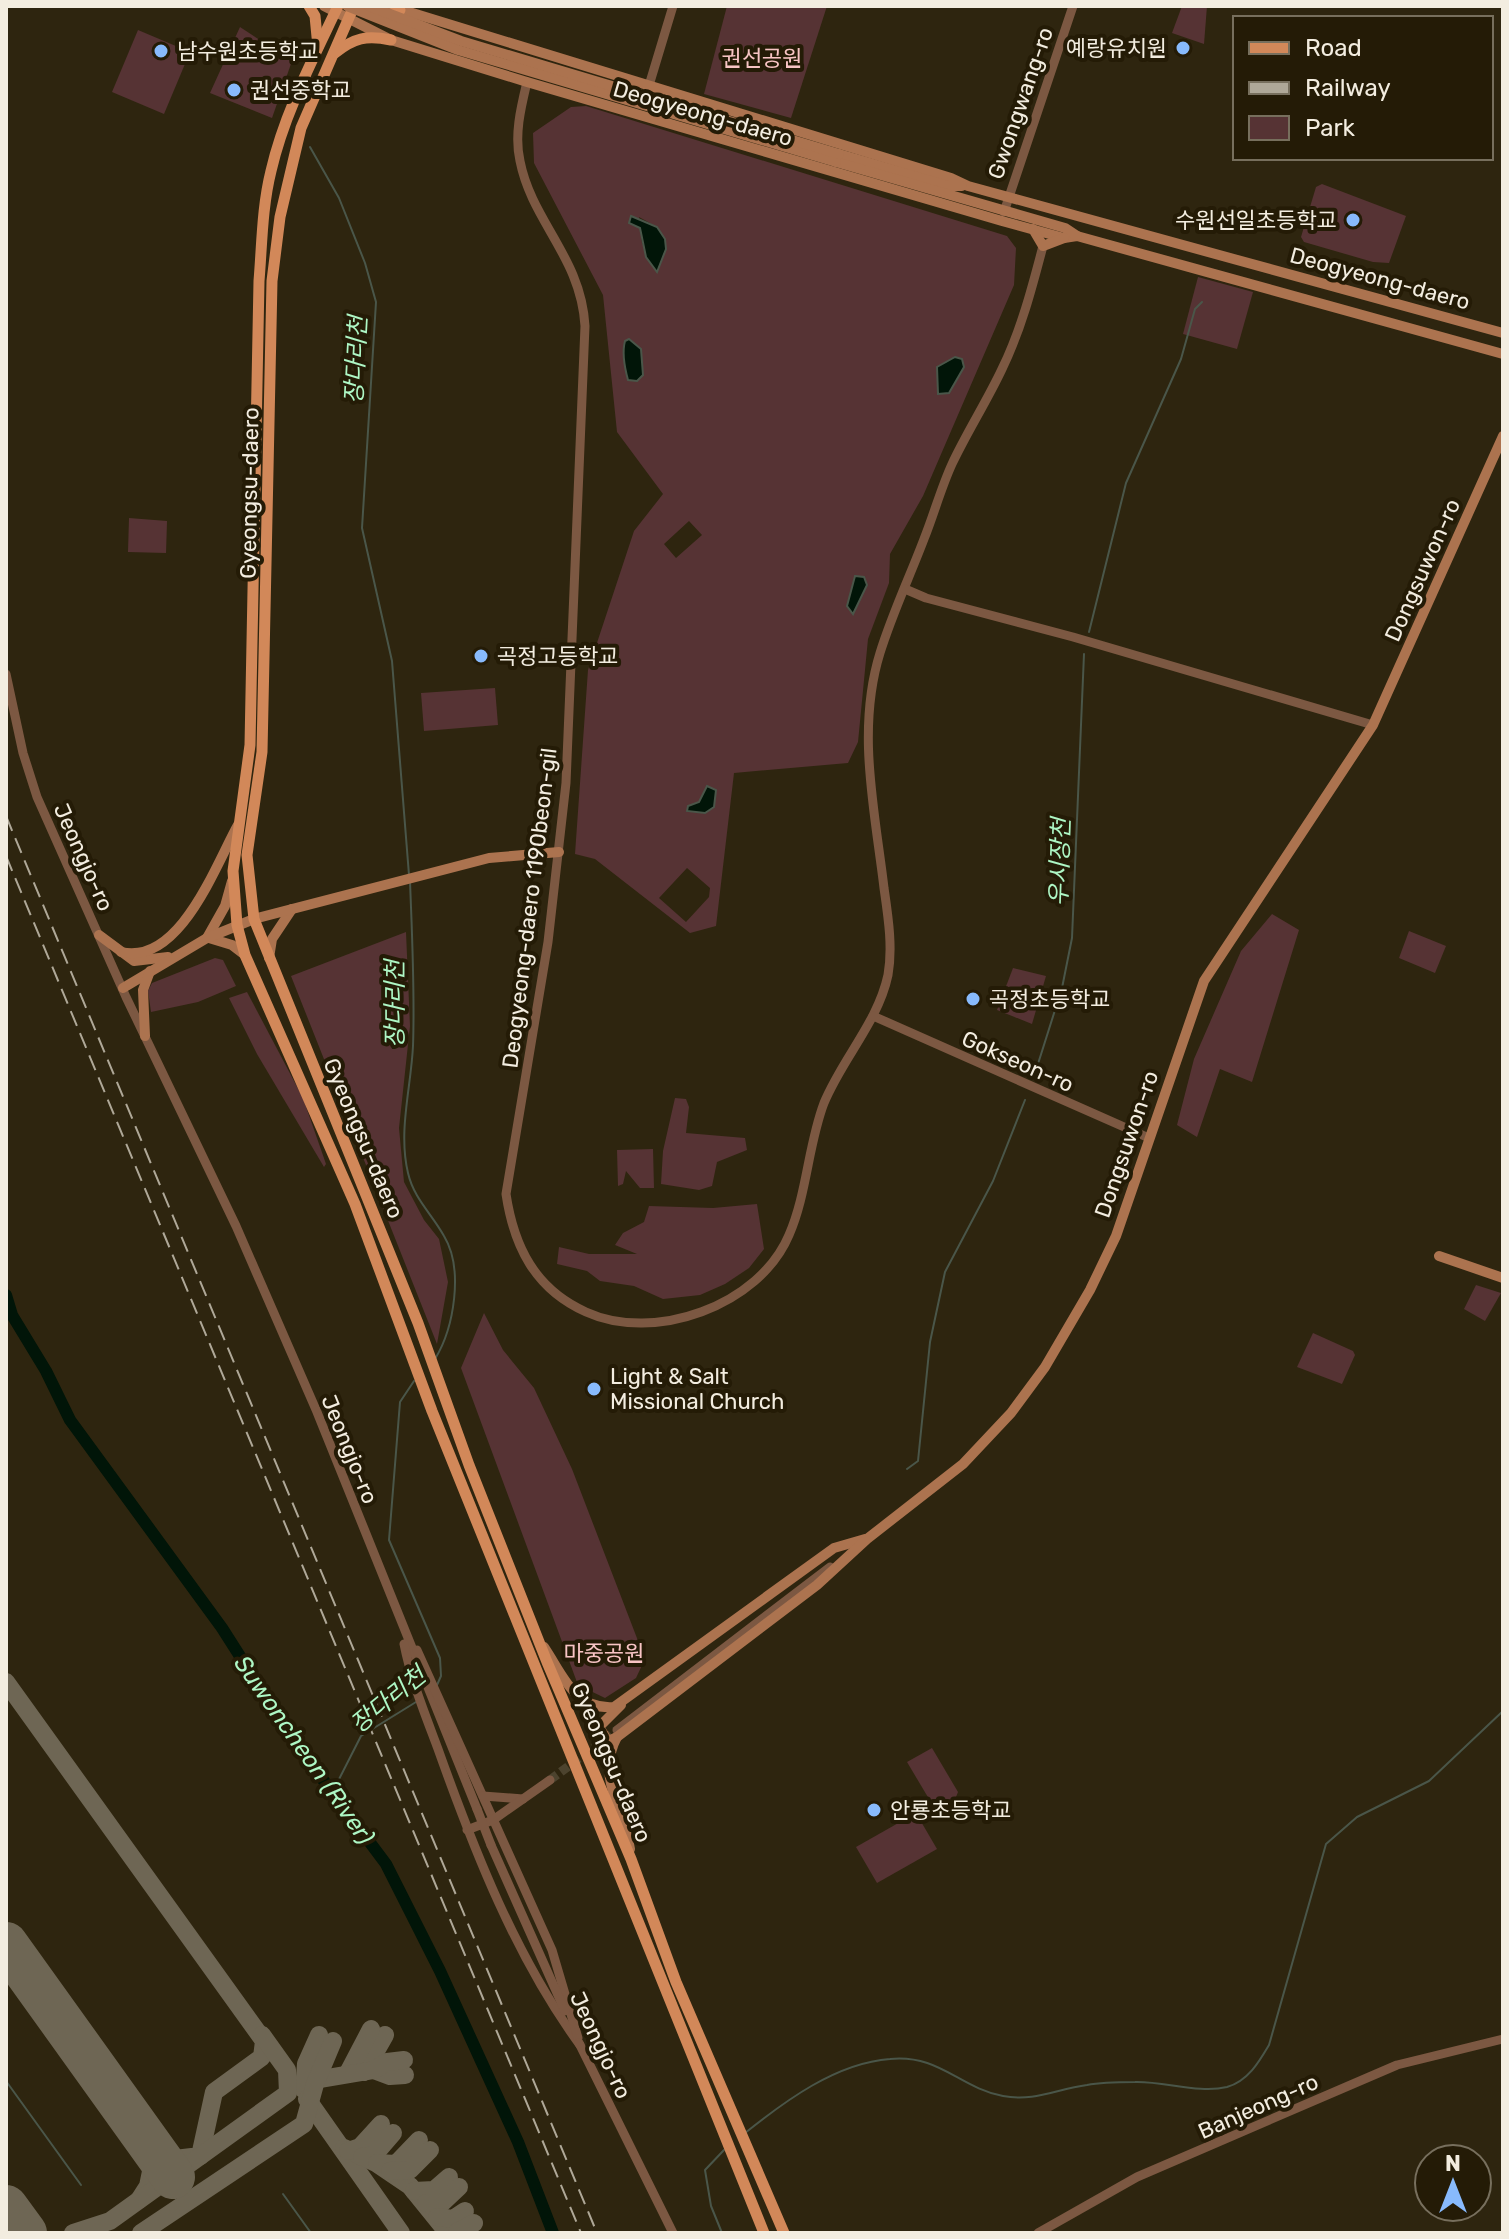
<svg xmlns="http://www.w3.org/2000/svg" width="1509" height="2239" viewBox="0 0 1509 2239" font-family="Rubik,'Noto Sans KR',sans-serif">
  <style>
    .green { fill: #563334; fill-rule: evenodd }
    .water { fill: #011508; stroke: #4a5649; stroke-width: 2 }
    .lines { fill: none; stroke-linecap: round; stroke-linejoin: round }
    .stream { stroke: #4a5649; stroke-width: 2 }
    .river { stroke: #011508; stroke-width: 12 }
    .taxiway { stroke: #6e6654; stroke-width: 18 }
    .runway { stroke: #6e6654; stroke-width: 44 }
    .tertiary-tunnel { stroke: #4c432e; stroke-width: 9; stroke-dasharray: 9 4.5; stroke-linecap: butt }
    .tertiary { stroke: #7c5842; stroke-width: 9 }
    .secondary { stroke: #ac734f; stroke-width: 10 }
    .primary { stroke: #d28859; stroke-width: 11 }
    .rail { stroke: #afa898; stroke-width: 2; stroke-dasharray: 16 8; stroke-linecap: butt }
    .tertiary-bridge { stroke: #7c5842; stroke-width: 9 }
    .secondary-bridge { stroke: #ac734f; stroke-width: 10 }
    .poi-dot { fill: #88bafc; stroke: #241b06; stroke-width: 3 }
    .labels { text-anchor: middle; stroke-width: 8; stroke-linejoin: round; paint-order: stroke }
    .poi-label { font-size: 22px; fill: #f3ede0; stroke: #241b06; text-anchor: start }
    .park-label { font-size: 22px; fill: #f8c4c4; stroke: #241b06 }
    .street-label { font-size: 22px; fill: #f3ede0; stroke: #241b06 }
    .water-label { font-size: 24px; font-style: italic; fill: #aef7c5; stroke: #241b06 }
  </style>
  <rect width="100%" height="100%" fill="#2e250f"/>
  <g class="green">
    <path d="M727,6H827L791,118L704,94Z"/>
    <path d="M1182,6H1207L1204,44L1172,33Z"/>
    <path d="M240,27L292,61L272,118L210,93Z"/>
    <path d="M138,30L190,52L164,114L112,92Z"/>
    <path d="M586,106L1007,236L1016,248L1014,285L923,496L890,554L889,583L868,639L858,742L848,763L734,773L716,926L690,933L595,859L575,854L588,670L634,531L663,494L617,432L603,295L534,163L533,133L571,107ZM639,217L657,227L665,239L662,254L646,251L642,243ZM629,339L640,349L643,371L637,381L628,380L626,375ZM689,521L702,535L676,558L664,544ZM687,868L710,888L709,897L686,922L659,898Z"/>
    <path d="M1322,184L1406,216L1389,263L1373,262L1304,242L1301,237L1316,187Z"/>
    <path d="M1198,277L1253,292L1237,349L1183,334Z"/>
    <path d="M129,518L167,521L166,553L128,552Z"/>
    <path d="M495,688L498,725L424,731L421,693Z"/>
    <path d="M1272,914L1299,930L1252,1082L1220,1069L1197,1137L1177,1125L1194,1059L1241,951Z"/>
    <path d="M1409,931L1446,946L1435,973L1399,958Z"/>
    <path d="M406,932L410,1026L399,1128L404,1182L424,1220L439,1239L448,1282L437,1344L291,976Z"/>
    <path d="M215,958L223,960L236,986L198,1002L151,1012L148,991L152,983Z"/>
    <path d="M1013,968L1046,976L1032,1024L997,1010Z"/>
    <path d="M247,992L303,1098L326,1164L324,1167L257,1054L229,998Z"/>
    <path d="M675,1098L686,1099L689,1107L686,1133L745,1138L747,1150L717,1162L712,1186L699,1190L661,1184L663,1151Z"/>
    <path d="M653,1149L654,1188H640L626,1171L623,1184L618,1186L617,1150Z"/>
    <path d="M757,1204L764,1249L749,1268L725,1284L700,1295L663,1299L634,1286L600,1281L587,1271L557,1264L559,1247L589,1254H637L615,1245L623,1233L644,1222L649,1206L713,1208Z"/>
    <path d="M1476,1285L1501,1293L1485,1321L1464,1309Z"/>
    <path d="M484,1313L503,1350L534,1388L572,1469L645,1659L636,1678L605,1698L578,1685L461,1368Z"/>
    <path d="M1313,1333L1353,1351L1355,1355L1342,1384L1297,1367Z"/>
    <path d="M932,1748L958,1792L956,1797L935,1809L907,1762Z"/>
    <path d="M916,1813L937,1849L877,1883L856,1847Z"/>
  </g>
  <g class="water">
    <path d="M631,216L657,227L665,239L666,249L657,272L646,257L640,228L629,223Z"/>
    <path d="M629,339L641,349L643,375L637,381L628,380C625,369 622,352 625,341Z"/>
    <path d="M955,357L962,359L964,367L949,393L938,394L937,367Z"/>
    <path d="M855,576L864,577L867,585L853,614L847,606Z"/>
    <path d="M707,786L716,790L714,807L705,813L687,811L688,806L699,802Z"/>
  </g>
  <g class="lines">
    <g class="stream">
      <path d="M310,147L339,198L365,263L376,302L362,528L392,661L409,875"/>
      <path d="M1089,632L1126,483L1181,359L1195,309L1202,302"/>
      <path d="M410,881C412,936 415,991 413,1046C411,1088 398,1131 408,1173C414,1199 432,1214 444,1236C464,1269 454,1328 435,1359"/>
      <path d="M1037,1067L1062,988L1072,938L1084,654"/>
      <path d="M414,1381L400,1402L389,1540L440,1658L441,1676L437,1685"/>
      <path d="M907,1469L918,1461L930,1342L945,1272L993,1181L1025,1100"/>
      <path d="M332,1793L361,1736L416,1702"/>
      <path d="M6,2081L81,2185"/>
      <path d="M745,2133C785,2101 836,2063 890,2059C939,2054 960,2088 1003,2096C1035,2102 1056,2089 1087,2085C1102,2082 1120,2082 1135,2082C1164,2081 1199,2094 1227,2087C1248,2081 1259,2062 1269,2045L1326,1844L1357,1817L1429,1781L1503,1711"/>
      <path d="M283,2194L311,2233"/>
      <path d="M722,2233L711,2206L705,2170L724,2150"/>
    </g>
    <path class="river" d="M6,1295L12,1315L46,1371L70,1420L222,1628L294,1741L386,1864L440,1971L518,2142L553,2233"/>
    <g class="taxiway">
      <path d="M6,1682L264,2041L262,2057L214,2092L200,2156L175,2159L155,2152L148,2186L139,2200"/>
      <path d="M374,2070L390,2076L405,2075"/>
      <path d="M364,2072L385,2035"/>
      <path d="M348,2073L371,2029"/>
      <path d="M309,2081L374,2070L387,2062L404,2060"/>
      <path d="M304,2090L306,2064L319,2035"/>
      <path d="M307,2099L401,2233"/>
      <path d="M344,2148L376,2163L410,2186L448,2233"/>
      <path d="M348,2151L360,2147L381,2124"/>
      <path d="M362,2157L374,2155L393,2133"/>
      <path d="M377,2163L396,2164L419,2140"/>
      <path d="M390,2171L410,2170L430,2150"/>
      <path d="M414,2191L434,2190L449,2177"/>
      <path d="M426,2203H442L459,2187"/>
      <path d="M437,2217L453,2219L465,2211"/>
      <path d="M457,2232L474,2223"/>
      <path d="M73,2233L110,2221L288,2093L287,2070L262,2035"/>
      <path d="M141,2233L304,2124L315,2084L333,2041"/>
    </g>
    <g class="runway">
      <path d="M6,1944L173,2177"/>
      <path d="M6,2207L25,2233"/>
    </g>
    <path class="tertiary-tunnel" d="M550,1780L617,1730"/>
    <g class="tertiary">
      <path d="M527,82C521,107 514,135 520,161C532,222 581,257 585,326L566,783L548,942L506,1194C514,1247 535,1289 586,1312C654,1343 759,1306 789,1235C807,1194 808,1145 824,1103C842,1059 878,1022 888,975C893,947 888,916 884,888C875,811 856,730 880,653C892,614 910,576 924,539C934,514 941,488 952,464C967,432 987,401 1002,369C1021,330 1032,288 1043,246"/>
      <path d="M644,102L673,6"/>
      <path d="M1004,212L1073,6"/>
      <path d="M905,589L926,598L1073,637L1373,725"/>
      <path d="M6,674L23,753L37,797L126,997L236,1226L317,1412L477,1809"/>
      <path d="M873,1016L1149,1138"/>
      <path d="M404,1644C411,1680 425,1714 438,1749C474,1850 516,1958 580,2045"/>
      <path d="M417,1650L552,1950L578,2038"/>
      <path d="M617,1730L830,1567"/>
      <path d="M483,1796L523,1799"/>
      <path d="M467,1830L493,1820L550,1780"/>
      <path d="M491,1845L565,2011"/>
      <path d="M579,2043L673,2233"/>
      <path d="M1038,2233L1137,2177L1397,2065L1503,2039"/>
    </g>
    <g class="secondary">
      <path d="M324,6L391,40L527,82L1002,221L1064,238L1077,236L1503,354"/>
      <path d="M393,7L951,178L968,186L1503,333"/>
      <path d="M839,154L948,186H962"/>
      <path d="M836,162L1065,228L1077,236"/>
      <path d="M1033,229L1043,246L1064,238"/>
      <path d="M99,935L134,961L168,957"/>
      <path d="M207,938L225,906L232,881"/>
      <path d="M209,938L232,945L245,955"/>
      <path d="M121,952C180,966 216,864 238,825"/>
      <path d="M269,958L272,939L292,909"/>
      <path d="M123,988L207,938L254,919L489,858L559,852"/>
      <path d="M145,1036L143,990L150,971"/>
      <path d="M1439,1256L1503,1278"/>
      <path d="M544,1647C563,1675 574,1710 614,1707L834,1548L865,1539"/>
      <path d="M617,1737L608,1741L599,1727L621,1705"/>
      <path d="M630,1849C623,1808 596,1776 617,1737L817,1585L867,1539L963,1464L1011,1413L1045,1367L1090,1290L1116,1236L1204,981L1373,725L1503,436"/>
    </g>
    <g class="primary">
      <path d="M309,6L315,16L318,47"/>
      <path d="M338,6C313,59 284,114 271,171C262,207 262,245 259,281L250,745L233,871L237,925L245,955L355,1204L432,1411L764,2233"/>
      <path d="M354,6L301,128L280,217L272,281L262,752L247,855L254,919L418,1323L469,1465L547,1662L631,1859L676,1982L784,2233"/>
      <path d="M395,6L400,10"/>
      <path d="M335,53C354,38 366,35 391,40"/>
    </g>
    <g class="rail">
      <path d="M6,816L597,2233"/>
      <path d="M6,856L581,2233"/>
    </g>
    <path class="tertiary-bridge" d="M477,1809L491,1845"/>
    <g class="secondary-bridge">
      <path d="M347,6L458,50L836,162"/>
      <path d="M369,6L461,41L839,154"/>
    </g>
  </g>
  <g class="poi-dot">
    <circle cx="1183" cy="48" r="8"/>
    <circle cx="161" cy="51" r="8"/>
    <circle cx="234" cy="90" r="8"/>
    <circle cx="1353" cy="220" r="8"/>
    <circle cx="481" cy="656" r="8"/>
    <circle cx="973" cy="999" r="8"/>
    <circle cx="594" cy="1389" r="8"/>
    <circle cx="874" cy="1810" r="8"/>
  </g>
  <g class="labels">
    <g class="poi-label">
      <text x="1167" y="56" text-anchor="end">예랑유치원</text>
      <text x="177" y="59">남수원초등학교</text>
      <text x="250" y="98">권선중학교</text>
      <text x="1337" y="228" text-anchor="end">수원선일초등학교</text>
      <text x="497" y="664">곡정고등학교</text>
      <text x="989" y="1007">곡정초등학교</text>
      <text x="610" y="1384">Light &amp; Salt<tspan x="610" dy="25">Missional Church</tspan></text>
      <text x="890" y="1818">안룡초등학교</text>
    </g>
    <g class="park-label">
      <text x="762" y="66">권선공원</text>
      <text x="604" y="1661">마중공원</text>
    </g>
    <g class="street-label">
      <text transform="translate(1020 103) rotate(-71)" y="8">Gwongwang-ro</text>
      <text transform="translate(703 113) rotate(16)" y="8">Deogyeong-daero</text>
      <text transform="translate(1380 278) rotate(15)" y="8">Deogyeong-daero</text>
      <text transform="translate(249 493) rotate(-89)" y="8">Gyeongsu-daero</text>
      <text transform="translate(1422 570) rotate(-66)" y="8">Dongsuwon-ro</text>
      <text transform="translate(84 857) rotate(66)" y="8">Jeongjo-ro</text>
      <text transform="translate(529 908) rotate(-83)" y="8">Deogyeong-daero 1190beon-gil</text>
      <text transform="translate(1018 1061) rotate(24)" y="8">Gokseon-ro</text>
      <text transform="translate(364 1138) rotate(67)" y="8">Gyeongsu-daero</text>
      <text transform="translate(1126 1144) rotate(-71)" y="8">Dongsuwon-ro</text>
      <text transform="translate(350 1449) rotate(68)" y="8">Jeongjo-ro</text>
      <text transform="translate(612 1762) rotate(67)" y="8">Gyeongsu-daero</text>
      <text transform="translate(601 2045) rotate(65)" y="8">Jeongjo-ro</text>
      <text transform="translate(1258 2106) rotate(-24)" y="8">Banjeong-ro</text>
    </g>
    <g class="water-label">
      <text transform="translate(356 360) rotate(-87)" y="8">장다리천</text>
      <text transform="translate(1060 862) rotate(-88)" y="8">우시장천</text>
      <text transform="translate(395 1004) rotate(-90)" y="8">장다리천</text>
      <text transform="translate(388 1700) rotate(-39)" y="8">장다리천</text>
      <text transform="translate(304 1750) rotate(55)" y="8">Suwoncheon (River)</text>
    </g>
  </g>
  <rect width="1509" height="2239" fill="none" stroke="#f3ede0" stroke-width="16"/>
  <rect x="1233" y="16" width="260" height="144" fill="#241b06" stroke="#776f5d" stroke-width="2"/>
  <rect x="1249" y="42" width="40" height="12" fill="#d28859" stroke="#776f5d" stroke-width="2"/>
  <text x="1305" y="56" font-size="24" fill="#f3ede0">Road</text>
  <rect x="1249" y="82" width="40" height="12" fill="#afa898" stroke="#776f5d" stroke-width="2"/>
  <text x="1305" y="96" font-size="24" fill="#f3ede0">Railway</text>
  <rect x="1249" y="116" width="40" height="24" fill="#563334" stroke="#776f5d" stroke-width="2"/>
  <text x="1305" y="136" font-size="24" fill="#f3ede0">Park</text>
  <g transform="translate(1453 2183)"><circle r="38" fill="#241b06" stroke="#776f5d" stroke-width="2"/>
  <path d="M0-6L14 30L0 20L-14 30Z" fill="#88bafc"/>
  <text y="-12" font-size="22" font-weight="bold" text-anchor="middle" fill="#f3ede0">N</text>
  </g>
</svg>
